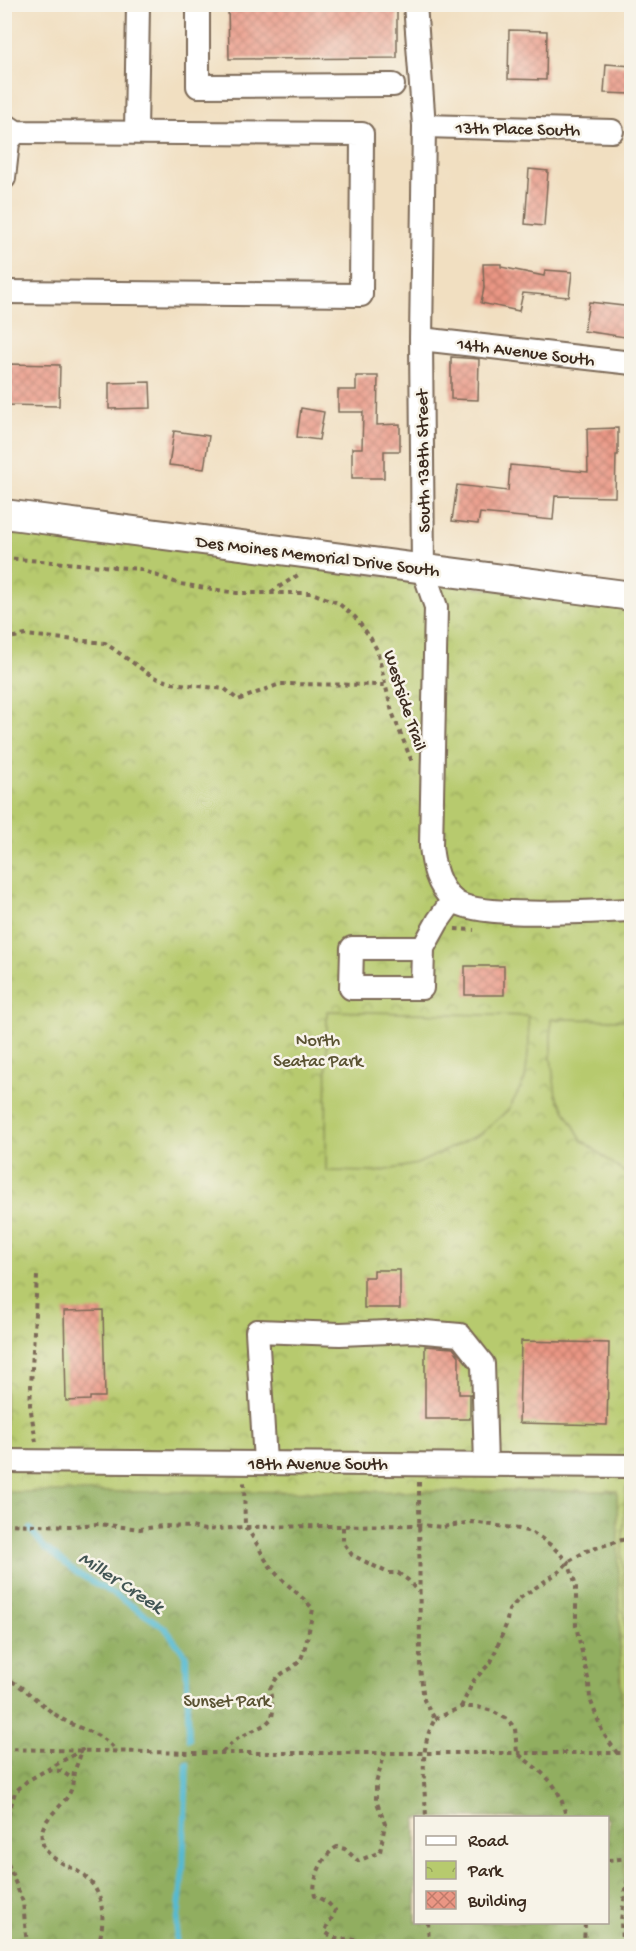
<svg xmlns="http://www.w3.org/2000/svg" width="636" height="1951" viewBox="0 0 636 1951" font-family="'Gochi Hand',sans-serif">
  <style>
    .forest { fill: url(#forest-crowns); stroke: #666c40; stroke-width: 1.5; fill-rule: evenodd }
    .park { fill: url(#park-crowns); stroke: #797a46; stroke-width: 1.5 }
    .pitch { fill: #b7ca6e; stroke: #797a46; stroke-width: 1.5 }
    .lines { fill: none; stroke-linecap: round; stroke-linejoin: round }
    .stream { stroke: #54bad2; stroke-width: 6 }
    .building { fill: url(#building-cross-hatch) }
    .minor-casing { stroke: #7b6957; stroke-width: 26 }
    .major-casing { stroke: #7b6957; stroke-width: 32 }
    .path { stroke: #7b6957; stroke-width: 4; stroke-dasharray: 4.5 4.5; stroke-linecap: butt }
    .minor { stroke: #fff; stroke-width: 22 }
    .major { stroke: #fff; stroke-width: 28 }
    .labels { text-anchor: middle; stroke-width: 5; stroke-linejoin: round; paint-order: stroke }
    .street-label { font-size: 18px; fill: #3b2a1e; stroke: #f7f3e8 }
    .park-label { font-size: 18px; fill: #5a5232; stroke: #f7f3e8 }
    .water-label { font-size: 20px; font-style: italic; fill: #425554; stroke: #f7f3e8 }
  </style>
  <defs>
    <pattern id="forest-crowns" width="20" height="18" patternUnits="userSpaceOnUse" patternTransform="scale(1.5)"><rect width="20" height="18" fill="#91ae61"/><path d="M2 6a3 3 0 1 1 6 0M12 15a3 3 0 1 1 6 0" fill="none" stroke="#788e4f"/></pattern>
    <pattern id="park-crowns" width="20" height="18" patternUnits="userSpaceOnUse" patternTransform="scale(1.5)"><rect width="20" height="18" fill="#b7ca6e"/><path d="M2 6a3 3 0 1 1 6 0M12 15a3 3 0 1 1 6 0" fill="none" stroke="#96a45a"/></pattern>
    <pattern id="building-cross-hatch" width="8" height="8" patternUnits="userSpaceOnUse" patternTransform="scale(1.5)"><rect width="8" height="8" fill="#ea9684"/><path d="M0 0l8 8M0 8l8-8" fill="none" stroke="#bf7b6b"/></pattern>
  </defs>
  <rect width="100%" height="100%" fill="#f7f3e8"/>
  <filter id="ink" filterUnits="userSpaceOnUse"><feTurbulence type="fractalNoise" baseFrequency=".0167" numOctaves="2"/><feDisplacementMap in="SourceGraphic" scale="12" xChannelSelector="R" yChannelSelector="G"/><feConvolveMatrix kernelMatrix="1 2 1 2 8 2 1 2 1" color-interpolation-filters="sRGB"/></filter>
  <filter id="wash" filterUnits="userSpaceOnUse"><feTurbulence type="fractalNoise" baseFrequency=".008" numOctaves="4" result="noise"/><feDisplacementMap in="SourceGraphic" scale="24" xChannelSelector="R" yChannelSelector="G"/><feGaussianBlur stdDeviation="1.35" result="paint"/><feColorMatrix in="noise" values="0 0 0 0 0 0 0 0 0 0 0 0 0 0 0 0 0 1.4 0 .05"/><feComposite in="paint" operator="in"/></filter>
  <g filter="url(#wash)">
    <rect width="100%" height="100%" fill="#f1dfc1"/>
    <path class="forest" d="M5,1478L625,1479L632,1633L631,1946H5ZM416,1818H608V1922H416Z"/>
    <path class="park" d="M5,528L631,607V1946H626L617,1491L5,1492Z"/>
    <g class="pitch">
      <path d="M327,1011L528,1016L529,1045L525,1079L509,1109L482,1133L417,1164L377,1172L326,1171Z"/>
      <path d="M551,1019L631,1020V1175L624,1172L582,1140L556,1095L551,1058Z"/>
      <path d="M626,1488H632L631,1740H630L622,1550Z"/>
    </g>
    <g class="lines">
      <g class="stream">
        <path d="M30,1529L43,1546L77,1573L122,1599L165,1628L186,1656L189,1739"/>
        <path d="M177,1946L176,1938L183,1870L187,1764"/>
      </g>
    </g>
    <g id="blocks">
      <g class="building">
        <path d="M228,4H397V58L229,59Z"/>
        <path d="M509,30L547,31L546,80L508,79Z"/>
        <path d="M606,64L632,66V94L604,93Z"/>
        <path d="M529,169L548,171L544,226L525,224Z"/>
        <path d="M483,264H501V267L544,276L545,270L572,272L569,297L523,293L519,311L481,303L484,288Z"/>
        <path d="M589,302L632,307V338L584,331Z"/>
        <path d="M451,357L479,359L478,400L451,399Z"/>
        <path d="M6,364L60,365L59,406L4,405Z"/>
        <path d="M356,376H378L377,425L400,424V451H384V478H352V448H362L363,412H338V390H356Z"/>
        <path d="M150,382L151,408L109,409V383Z"/>
        <path d="M301,408L324,412L319,440L297,437Z"/>
        <path d="M618,428V455H616L615,497L555,496L553,520L480,513L478,524L452,521L457,485L508,491L510,465L588,472L587,429Z"/>
        <path d="M174,431L209,436L204,469L169,465Z"/>
        <rect x="465" y="966" width="39" height="29"/>
        <path d="M374,1270H400V1308H364V1277H374Z"/>
        <path d="M103,1310L105,1397H90V1400L66,1401L64,1311Z"/>
        <path d="M521,1341L609,1343L607,1425L519,1423Z"/>
        <path d="M425,1346L453,1348L459,1356V1394H470V1419H425Z"/>
      </g>
    </g>
  </g>
  <g filter="url(#ink)">
    <use href="#blocks" fill-opacity="0" stroke="#7b6957" stroke-width="1.5"/>
    <g class="lines">
      <g class="minor-casing">
        <g id="minor">
          <path d="M198,4V86L393,85"/>
          <path d="M415,4L424,126L421,339L423,569L436,607L431,846C433,865 437,886 453,900C476,920 597,911 632,910"/>
          <path d="M4,124L16,132L362,134L361,295L4,292"/>
          <path d="M424,126L612,131"/>
          <path d="M136,132L138,4"/>
          <path d="M4,178L8,142L16,132"/>
          <path d="M421,339L632,363"/>
          <path d="M423,948H352L351,988H422L423,948L438,921L453,900"/>
          <path d="M4,1461L632,1466"/>
          <path d="M265,1462L257,1331L340,1334L413,1331L460,1335L483,1364L486,1464"/>
        </g>
      </g>
      <g class="major-casing">
        <path id="major" d="M4,514L632,596"/>
      </g>
      <g class="path">
        <path d="M4,558L139,569L180,584L237,593H312L338,603L355,617L370,637L377,650L392,712L412,762"/>
        <path d="M271,592L298,575"/>
        <path d="M4,639L26,635L105,643L153,677L172,683L225,689L238,700L280,684L386,685"/>
        <path d="M455,929L474,930"/>
        <path d="M36,1442L30,1405L37,1276"/>
        <path d="M419,1482L420,1668L424,1700L435,1719C418,1748 425,1785 426,1818"/>
        <path d="M4,1524L71,1526L99,1524L140,1529L163,1526L192,1527L205,1530L245,1527L419,1525L443,1527L472,1522L519,1529L531,1532L541,1538L552,1546L568,1562L576,1585V1626L589,1683L590,1699L603,1733L617,1753"/>
        <path d="M343,1527V1542L352,1555L388,1573H398L408,1580L418,1592"/>
        <path d="M4,1677C26,1687 42,1707 62,1719C80,1730 103,1733 115,1750"/>
        <path d="M461,1707L474,1680L491,1662L506,1625L509,1610L520,1598L560,1571L568,1562L586,1551L632,1537"/>
        <path d="M435,1719L461,1707H478L492,1711L507,1719L515,1728L517,1753C544,1775 560,1782 566,1818"/>
        <path d="M4,1749L193,1753H632"/>
        <path d="M222,1752L237,1739L266,1724L272,1718L273,1711L270,1689C280,1668 290,1674 300,1660C305,1654 311,1620 313,1609C301,1595 285,1584 273,1570C261,1556 257,1540 245,1527L244,1481"/>
        <path d="M48,1770L61,1771L73,1779"/>
        <path d="M608,1860L632,1858"/>
        <path d="M428,1922L429,1946"/>
        <path d="M27,1946L23,1902L6,1859L7,1819L15,1792L27,1781L82,1750C80,1757 77,1764 74,1772C73,1778 73,1784 71,1790C64,1808 38,1819 42,1840C45,1860 69,1864 83,1875C106,1892 105,1922 98,1946"/>
        <path d="M362,1946L360,1942L348,1938C338,1942 334,1938 325,1932C327,1923 333,1919 335,1910L327,1902L315,1896C311,1881 323,1854 337,1847L345,1849L358,1861L380,1852L385,1824L376,1800V1783L385,1753"/>
        <path d="M584,1946L585,1922"/>
        <path d="M622,1946L621,1920L627,1882L632,1878"/>
      </g>
      <use href="#minor" class="minor"/>
      <use href="#major" class="major"/>
    </g>
  </g>
  <g class="labels">
    <g class="street-label">
      <text transform="translate(518 128) rotate(1)" y="6">13th Place South</text>
      <text transform="translate(526 351) rotate(7)" y="6">14th Avenue South</text>
      <text transform="translate(422 461) rotate(-91)" y="6">South 138th Street</text>
      <text transform="translate(318 555) rotate(7)" y="6">Des Moines Memorial Drive South</text>
      <text transform="translate(406 700) rotate(72)" y="6">Westside Trail</text>
      <text x="318" y="1469">18th Avenue South</text>
    </g>
    <g class="park-label">
      <text x="318" y="1045">North<tspan x="318" dy="21">Seatac Park</tspan></text>
      <text x="227" y="1706">Sunset Park</text>
    </g>
    <g class="water-label">
      <text transform="translate(122 1581) rotate(33)" y="7">Miller Creek</text>
    </g>
  </g>
  <rect width="636" height="1951" fill="none" stroke="#f7f3e8" stroke-width="24"/>
  <rect x="414" y="1816" width="195" height="108" fill="#f7f3e8" stroke="#aca397" stroke-width="1.5"/>
  <rect x="426" y="1836" width="30" height="9" fill="#ffffff" stroke="#aca397" stroke-width="1.5"/>
  <text x="468" y="1846" font-size="18" fill="#3b2a1e">Road</text>
  <rect x="426" y="1861" width="30" height="18" fill="url(#park-crowns)" stroke="#aca397" stroke-width="1.5"/>
  <text x="468" y="1876" font-size="18" fill="#3b2a1e">Park</text>
  <rect x="426" y="1891" width="30" height="18" fill="url(#building-cross-hatch)" stroke="#aca397" stroke-width="1.5"/>
  <text x="468" y="1906" font-size="18" fill="#3b2a1e">Building</text>
</svg>
